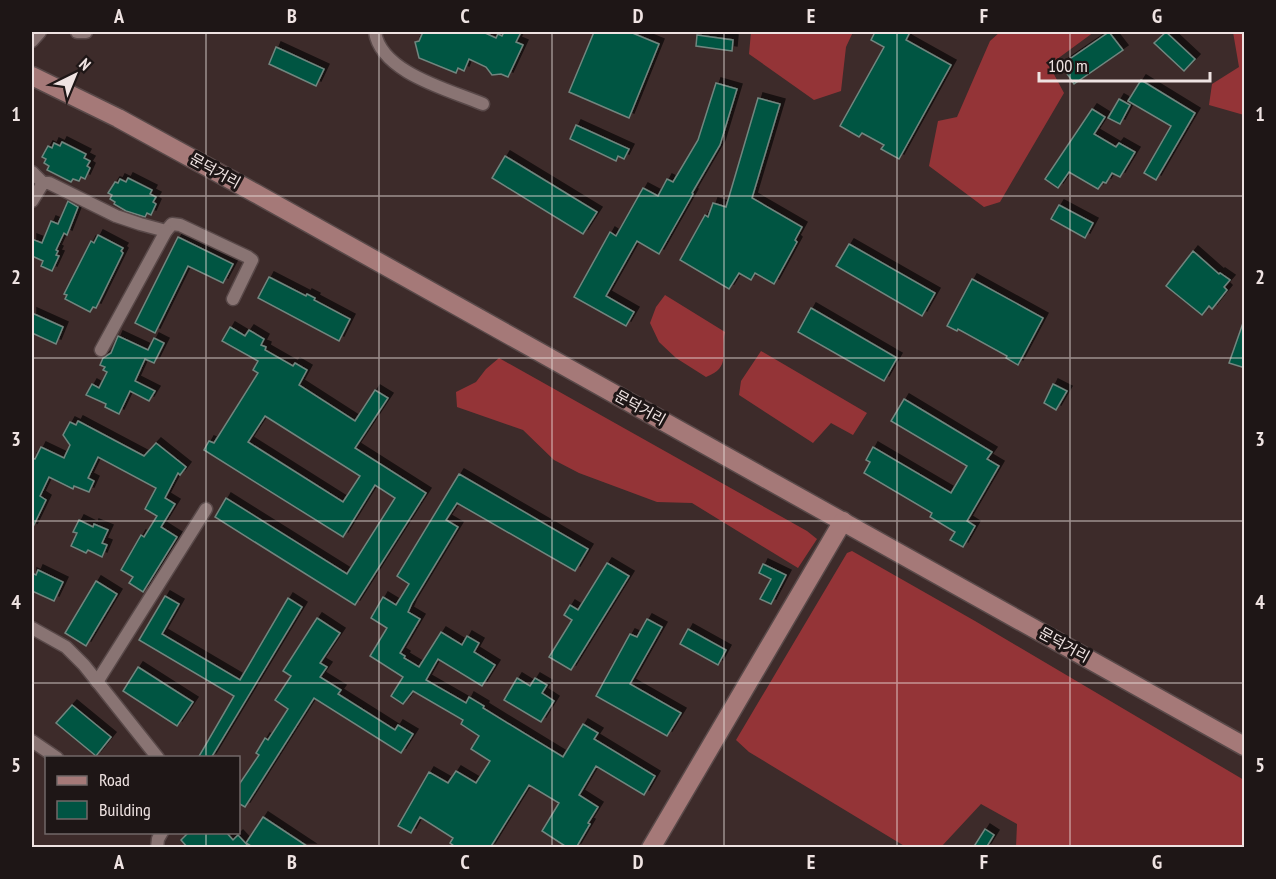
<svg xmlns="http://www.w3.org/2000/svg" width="1276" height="879" viewBox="0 0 1276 879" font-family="'PT Sans Narrow','Noto Sans KR',sans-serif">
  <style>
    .forest { fill: #943437 }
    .building { fill: #005443; stroke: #71867f; stroke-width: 1.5; fill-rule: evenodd; filter: url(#shadow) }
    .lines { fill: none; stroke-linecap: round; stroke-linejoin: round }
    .street-casing { stroke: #594949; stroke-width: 15 }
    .secondary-casing { stroke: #594949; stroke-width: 21 }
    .street { stroke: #897473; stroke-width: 12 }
    .secondary { stroke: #a57978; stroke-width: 18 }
    .grid { fill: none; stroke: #efe3e2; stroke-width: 1.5; stroke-opacity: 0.55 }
    .labels { text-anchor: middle; stroke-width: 6; stroke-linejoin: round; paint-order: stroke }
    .street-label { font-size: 15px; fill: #efe3e2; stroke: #1e1616 }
    .neatline { fill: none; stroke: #efe3e2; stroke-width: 2 }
    .grid-label { font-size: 20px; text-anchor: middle; font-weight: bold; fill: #efe3e2 }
  </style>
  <defs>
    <filter id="shadow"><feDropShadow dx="5" dy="-5" stdDeviation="0" flood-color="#0009"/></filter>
  </defs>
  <rect width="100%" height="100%" fill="#3d2b2a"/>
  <g class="forest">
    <path d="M751,32H853L846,47L841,91L814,100L749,54Z"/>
    <path d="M1000,32H1094L1049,65L1064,93L1000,202L984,207L929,166L938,121L957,117L990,41Z"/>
    <path d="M1233,32H1244V115L1209,105L1212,84L1239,67Z"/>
    <path d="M665,295L725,332C720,353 732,367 706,377L676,358L659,342L650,323L656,307Z"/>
    <path d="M761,351L867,413L853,435L831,423L813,443L739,395L741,381Z"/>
    <path d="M499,358L807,531L817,539L798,568L692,503L657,502L579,473L554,460L523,430L457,407L456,392L476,382L486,369Z"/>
    <path d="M852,551L975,621L1244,780V847H1016L1017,824L981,804L941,847H906L749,752L736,740L847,553Z"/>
  </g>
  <g class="building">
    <path d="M423,32H483L496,38L498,34L502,36L504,32H521L516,42L523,45L508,77L501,74L492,75L486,67L469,59L464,71L458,68L456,73L419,58L415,42L419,41Z"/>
    <path d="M594,32H630L659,44L629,118L569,92Z"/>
    <path d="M875,32H910L906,40L951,65L899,159L881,149L884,145L862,133L859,137L840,126L884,47L871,40Z"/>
    <path d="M1109,32L1123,50L1074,84L1061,65Z"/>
    <path d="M1166,32L1195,59L1184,71L1154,43Z"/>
    <path d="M697,35L733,40L732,51L696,46Z"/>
    <path d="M276,47L324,69L316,86L269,64Z"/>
    <path d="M1141,80L1195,113L1156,180L1144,173L1171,126L1128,101Z"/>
    <path d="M716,83L737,89L720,145L692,193L693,194L659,254L637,241L606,296L634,312L626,326L574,297L610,232L616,236L643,188L658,196L667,179L673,182L698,140Z"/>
    <path d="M758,98L780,104L752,198L802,227L795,240L797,242L774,284L755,273L751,280L739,273L729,289L680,260L705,215L708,217L713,203L726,207Z"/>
    <path d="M1119,99L1130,105L1120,124L1108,118Z"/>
    <path d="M1092,109L1105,117L1094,134L1116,147L1119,143L1135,152L1120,177L1112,173L1106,183L1103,182L1098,189L1069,172L1058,188L1045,179Z"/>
    <path d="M576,125L629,149L624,159L618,156L616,161L570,139Z"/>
    <path d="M62,142L86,154L84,158L90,161L87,166L90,168L85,179L81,177L79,181L73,179L71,182L47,170L49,166L44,163L46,159L42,157L48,146L52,148L54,143L60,146Z"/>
    <path d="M505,156L597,212L583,234L492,178Z"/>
    <path d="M128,178L152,190L150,194L156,197L153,202L156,204L151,215L147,213L145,217L126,211L114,204L115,202L110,199L112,195L108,193L115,182L118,183L120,179L126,182Z"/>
    <path d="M68,201L78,207L67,235L64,233L56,250L58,251L56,255L59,256L52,271L41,266L43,261L32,256V239L42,243L51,221L58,224Z"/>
    <path d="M1059,205L1093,223L1085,238L1051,219Z"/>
    <path d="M98,235L123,248L121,251L123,253L96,308L93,307L90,312L65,299L67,295L64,294L91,241L94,243Z"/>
    <path d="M178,237L233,264L223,283L188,266L155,333L135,323Z"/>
    <path d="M849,244L935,293L922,316L836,266Z"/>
    <path d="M1193,251L1219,274L1220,273L1230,280L1224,287L1227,290L1212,309L1209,306L1202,315L1166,286Z"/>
    <path d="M269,277L306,296L307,294L315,298L314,300L350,319L339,341L258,298Z"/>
    <path d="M972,279L1043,318L1018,365L1006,358L1007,356L958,329L957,331L947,326Z"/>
    <path d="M811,308L897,358L884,381L798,332Z"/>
    <path d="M32,313L63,327L56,344L32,333Z"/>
    <path d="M1243,323H1245V368L1229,363Z"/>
    <path d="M230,327L245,336L249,330L264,339L261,345L266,347L265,350L293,366L295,363L307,370L299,385L355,421L375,390L388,398L355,448L426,493L355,605L215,517L226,498L347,574L395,498L375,485L343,537L204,450L209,441L214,443L258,373L253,370L258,361L222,341ZM265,416L360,476L343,502L248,442Z"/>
    <path d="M118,336L148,350L154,338L164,343L154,363L145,359L135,381L155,391L149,401L130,391L119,414L105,407L106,404L86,395L92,384L99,388L107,372L103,370L105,367L100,365L103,358L111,353Z"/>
    <path d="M1053,384L1067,391L1056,410L1044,403Z"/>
    <path d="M904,399L992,452L987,459L999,466L967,521L975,526L963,547L950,540L955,532L930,517L932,513L864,473L870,462L866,460L873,447L951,493L967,466L891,421Z"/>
    <path d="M78,421L144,456L156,443L186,467L180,475L178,473L165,498L175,504L161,527L177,537L143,592L129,583L133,577L121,570L141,535L144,537L157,516L145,509L156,488L98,457L88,478L94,481L89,492L74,486L73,489L49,477L40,496L46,500L32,529V458L35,459L41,447L64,458L70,445L63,435L70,422L76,425Z"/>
    <path d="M459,474L588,549L575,571L457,503L446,520L458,527L412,603L408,612L420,619L400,653L405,656L404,658L419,667L441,632L462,645L467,636L479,643L474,652L495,665L482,686L438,659L426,680L466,703L469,697L484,706L483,708L563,757L583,724L598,733L594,739L655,776L644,795L596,766L579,795L598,807L588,823L590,824L576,848H568L542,831L559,803L529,785L490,848H457L450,843L453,838L420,817L411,833L398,826L429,772L448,783L456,771L476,783L490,761L471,749L479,736L461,724L463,720L413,691L403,704L391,696L403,677L370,656L387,628L371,618L383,597L396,605L409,584L397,576Z"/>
    <path d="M79,520L93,527L94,524L108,530L102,543L107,545L102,557L88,550L86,553L71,546L77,533L73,532Z"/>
    <path d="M607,563L629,576L571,670L549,657L572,620L564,615L570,605L578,610Z"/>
    <path d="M763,564L786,575L771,604L760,599L771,579L759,573Z"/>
    <path d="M38,570L63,582L54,601L32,591V573L36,575Z"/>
    <path d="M96,581L117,594L86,646L65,633Z"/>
    <path d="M165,596L179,604L162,634L240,680L288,598L302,607L211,758H198L234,696L139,640Z"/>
    <path d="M317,618L340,633L320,663L327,667L320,677L341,690L338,694L395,730L398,725L413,734L401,753L314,698L245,807L238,803V786L259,755L256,753L265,738L268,740L288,709L275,700L291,676L283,671Z"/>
    <path d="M647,619L662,627L630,684L681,713L667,736L596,696L630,634L637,637Z"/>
    <path d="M688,629L726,650L718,665L680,644Z"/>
    <path d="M138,667L193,702L177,726L123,691Z"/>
    <path d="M517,678L530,686L535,678L547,685L542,693L554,701L541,722L504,700Z"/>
    <path d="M72,705L111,737L96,756L56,723Z"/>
    <path d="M263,817L310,848H254L246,843Z"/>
    <path d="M985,829L994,835L986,848H973Z"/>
    <path d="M189,832H226L233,840L238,835L250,848H188L181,840Z"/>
  </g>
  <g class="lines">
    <g class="street-casing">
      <g id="street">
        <path d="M77,32H86"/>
        <path d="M375,32C381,73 450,90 483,104"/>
        <path d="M32,41L40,32"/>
        <path d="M32,172L43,183"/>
        <path d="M32,201L43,183H49L116,216L140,224L166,231L172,224L180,225L248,257L252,260L233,299"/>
        <path d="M101,350L166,231"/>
        <path d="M32,628L66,647L84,665L158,758"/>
        <path d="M97,682L206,509"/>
        <path d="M32,741L57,758"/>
        <path d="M157,848L158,839L162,832"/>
      </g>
    </g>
    <g class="secondary-casing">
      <g id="secondary">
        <path d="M32,76L118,118L255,193L1244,746"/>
        <path d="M651,848L843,521"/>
      </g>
    </g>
    <use href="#street" class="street"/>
    <use href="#secondary" class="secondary"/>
  </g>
  <path class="grid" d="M206,32V758M379,32V848M552,32V848M724,32V848M897,32V848M1070,32V848M32,196H1244M32,358H1244M32,521H1244M32,683H1244M206,832V848"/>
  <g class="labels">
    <g class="street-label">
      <text transform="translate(215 171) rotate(29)" y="5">문덕거리</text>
      <text transform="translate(640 408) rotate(29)" y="5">문덕거리</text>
      <text transform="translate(1064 645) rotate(29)" y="5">문덕거리</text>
    </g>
  </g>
  <rect width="1276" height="879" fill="none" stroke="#1e1616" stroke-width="66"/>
  <rect x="45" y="756" width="195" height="78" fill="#1e1616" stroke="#726868" stroke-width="1.5"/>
  <rect x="57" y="776" width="30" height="9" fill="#a57978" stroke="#726868" stroke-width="1.5"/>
  <text x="99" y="786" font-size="18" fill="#efe3e2">Road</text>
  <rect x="57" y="801" width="30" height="18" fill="#005443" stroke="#726868" stroke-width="1.5"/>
  <text x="99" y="816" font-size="18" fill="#efe3e2">Building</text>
  <g transform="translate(75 75) rotate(43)" stroke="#1e1616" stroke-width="4.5" paint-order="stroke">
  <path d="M0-4.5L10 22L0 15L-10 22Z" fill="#efe3e2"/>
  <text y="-9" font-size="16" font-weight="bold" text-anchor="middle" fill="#efe3e2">N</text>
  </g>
  <path d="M1039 72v9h171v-9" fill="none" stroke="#efe3e2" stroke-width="3"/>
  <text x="1048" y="72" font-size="18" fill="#efe3e2" stroke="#1e1616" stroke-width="4.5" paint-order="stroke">100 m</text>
  <rect x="33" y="33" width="1210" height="813" class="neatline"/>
  <g class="grid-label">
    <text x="119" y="23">A</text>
    <text x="292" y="23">B</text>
    <text x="465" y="23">C</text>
    <text x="638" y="23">D</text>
    <text x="811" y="23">E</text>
    <text x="984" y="23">F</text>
    <text x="1157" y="23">G</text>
    <text x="16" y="121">1</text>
    <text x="1260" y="121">1</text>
    <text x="16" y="284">2</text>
    <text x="1260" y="284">2</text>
    <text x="16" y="446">3</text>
    <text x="1260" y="446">3</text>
    <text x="16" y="609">4</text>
    <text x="1260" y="609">4</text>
    <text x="16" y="772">5</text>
    <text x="1260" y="772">5</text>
    <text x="119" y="869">A</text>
    <text x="292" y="869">B</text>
    <text x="465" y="869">C</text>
    <text x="638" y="869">D</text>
    <text x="811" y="869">E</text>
    <text x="984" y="869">F</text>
    <text x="1157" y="869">G</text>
  </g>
</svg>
